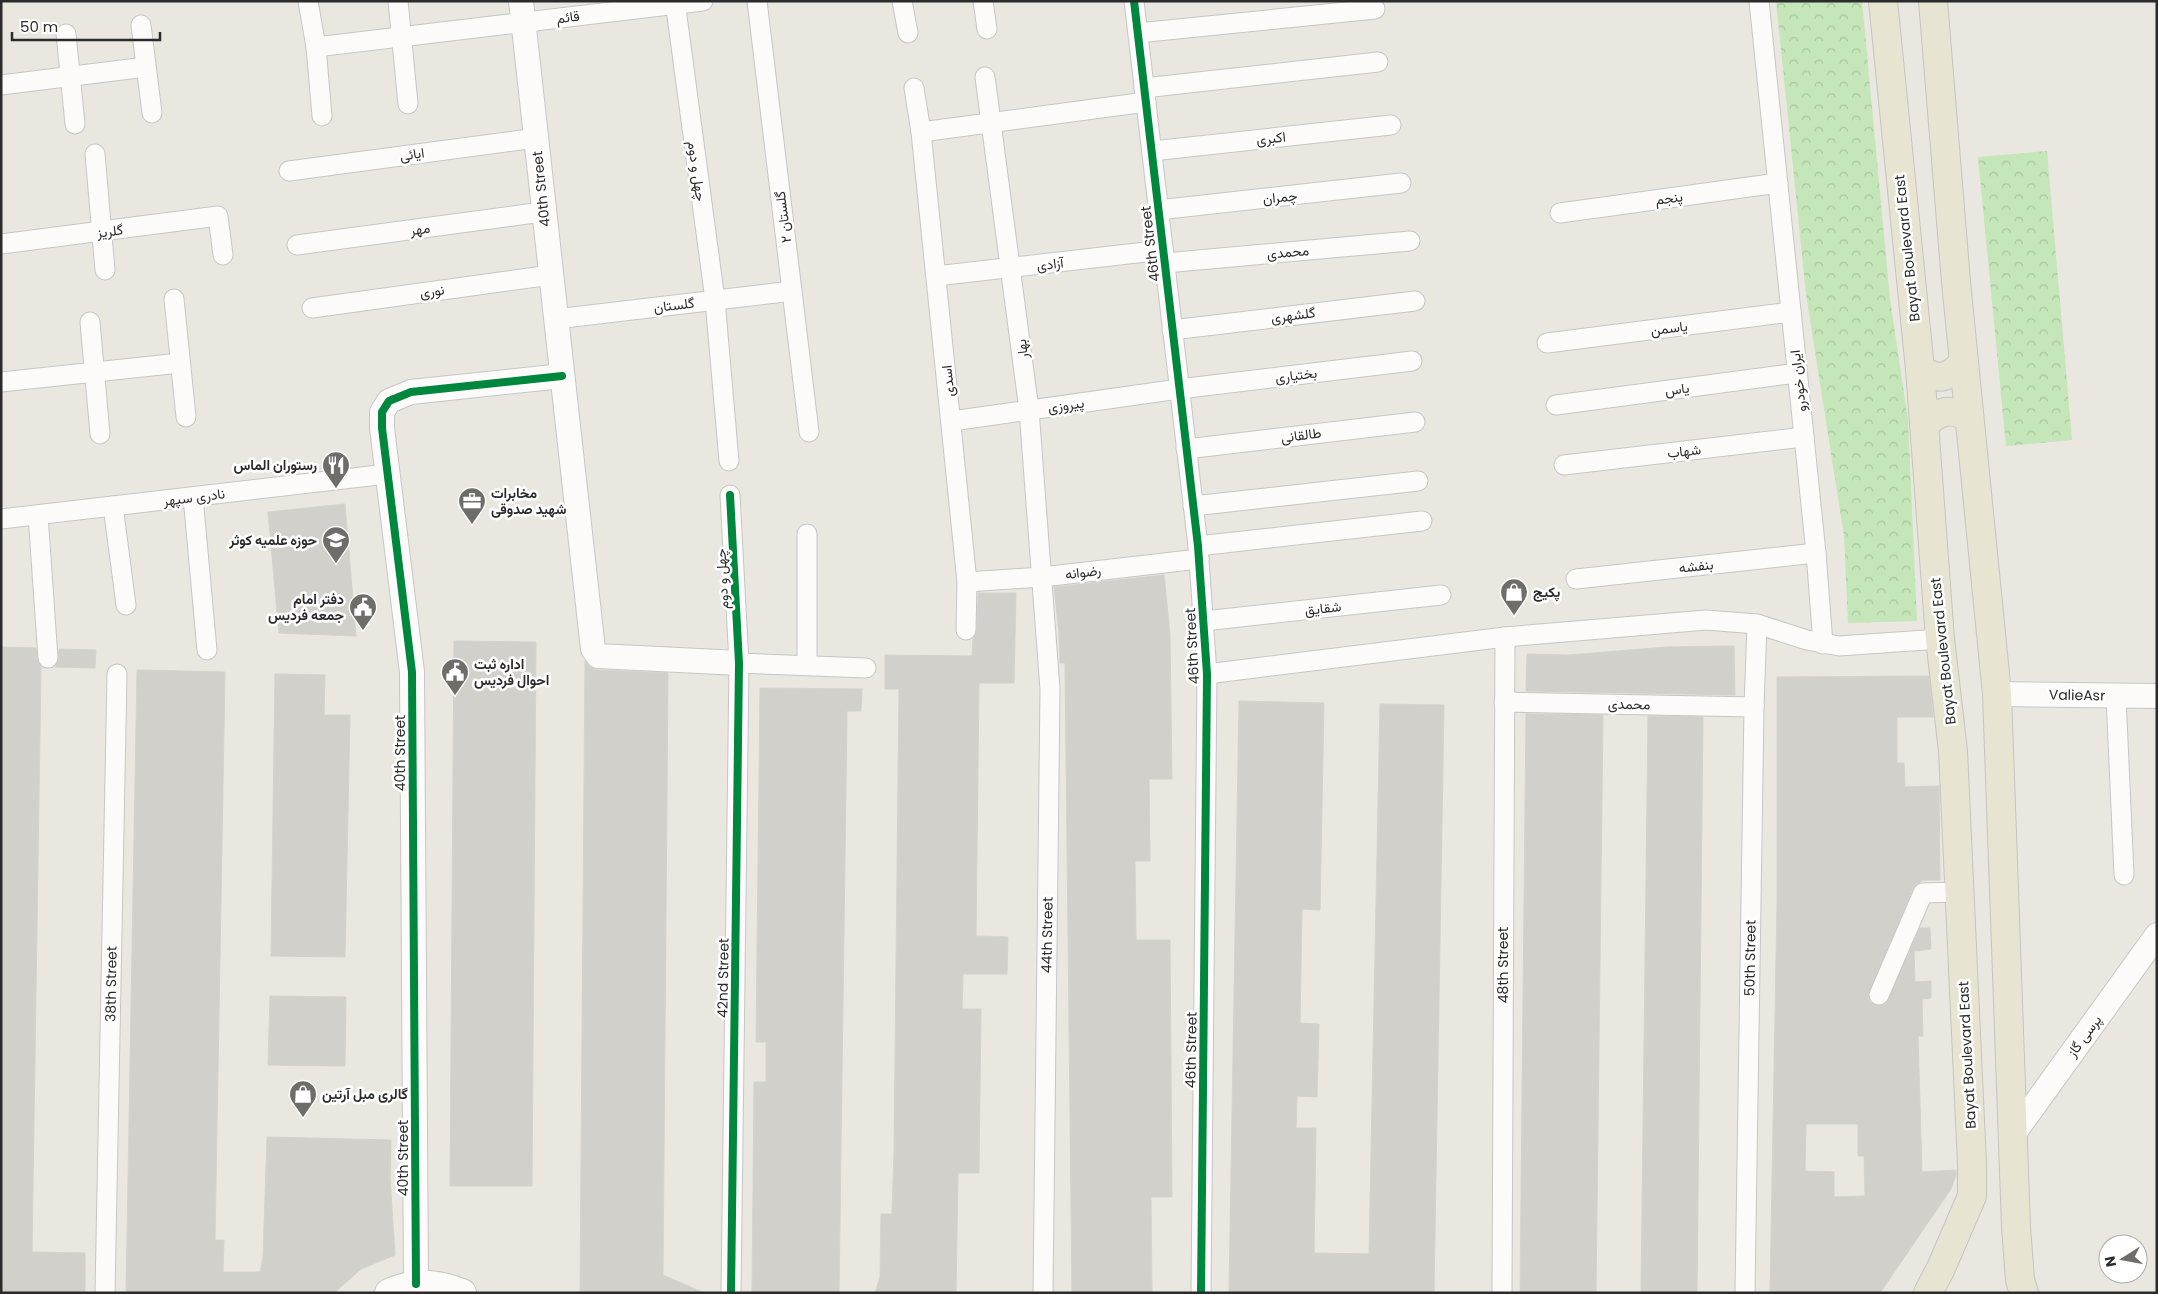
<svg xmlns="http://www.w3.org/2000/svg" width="2158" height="1294" viewBox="0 0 2158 1294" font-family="Poppins,Vazirmatn,sans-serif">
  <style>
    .park { fill: url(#park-crowns) }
    .building { fill: #d2d0cb; stroke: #d4d2cc; fill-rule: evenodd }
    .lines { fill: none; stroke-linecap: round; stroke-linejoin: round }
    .minor-casing { stroke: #c6c6c6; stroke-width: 21 }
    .tertiary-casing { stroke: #c6c6c6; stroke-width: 26 }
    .secondary-casing { stroke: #c6c6c6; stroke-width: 30 }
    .primary-casing { stroke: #c5c4c1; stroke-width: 30 }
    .minor { stroke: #fcfbfa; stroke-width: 19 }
    .tertiary { stroke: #fcfbfa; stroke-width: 24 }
    .secondary { stroke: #fcfbfa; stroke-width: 28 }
    .primary { stroke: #e7e4d2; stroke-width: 28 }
    .cycleway-casing { stroke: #fff; stroke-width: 11 }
    .cycleway { stroke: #00873e; stroke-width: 8 }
    .labels { text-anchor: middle; stroke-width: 5; stroke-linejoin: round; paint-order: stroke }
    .street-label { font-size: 14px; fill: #2b2b2b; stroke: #fff }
    .poi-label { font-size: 14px; font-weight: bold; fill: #2b2b2b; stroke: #fff; text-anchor: start }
  </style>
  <defs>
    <pattern id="park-crowns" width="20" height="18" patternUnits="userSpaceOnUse" patternTransform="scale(1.25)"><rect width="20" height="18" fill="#c5e6b8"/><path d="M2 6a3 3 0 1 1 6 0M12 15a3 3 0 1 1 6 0" fill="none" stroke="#a9c59e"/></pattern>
  </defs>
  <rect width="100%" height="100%" fill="#e9e7e0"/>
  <g class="park">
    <path d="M1776,1H1862L1890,299L1908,420L1917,621L1848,623L1844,536L1806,294Z"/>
    <path d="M2047,151L2072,440L2006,446L1978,157Z"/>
  </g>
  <g class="building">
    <path d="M345,504L356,636L279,633L268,512Z"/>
    <path d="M1164,575L1170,635L1172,779H1149L1150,861H1135L1136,940H1170L1172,1197H1151L1152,1293H1072L1065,663H1060L1059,633L1054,587Z"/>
    <path d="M978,593H1016L1014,683H979L976,936L1008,937L1007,974H963L962,1009H981L979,1173H958L956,1293H875L880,1277L881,1214H892L894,1152L899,689H885V655L972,656L973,639L977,630Z"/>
    <path d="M454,641L536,642L532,1186H450Z"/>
    <path d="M1734,646L1735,695L1526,691L1527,654L1568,655L1667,647Z"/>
    <path d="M1,647L36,648L37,659L41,667L32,1252L85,1253V1293H1Z"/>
    <path d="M59,649L96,650L95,668L55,667L58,662Z"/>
    <path d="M585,661L591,668L597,670L668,673L663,1275L704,1293H580Z"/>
    <path d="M137,670L225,672L215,1240H224L223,1272H260L263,1258L267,1137L391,1140L390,1178L395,1255L361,1269L334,1293H126Z"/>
    <path d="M275,674L325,675L324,715H350L345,957L271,956Z"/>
    <path d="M1929,676L1933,717H1897V763H1904L1905,787L1939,786L1940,880H1923L1913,888L1868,996L1870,1002L1875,1005L1886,1004L1920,928H1930L1931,949L1914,951L1915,982L1931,981V998L1922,999L1923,1036H1918L1922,1172L1956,1170V1175L1951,1189L1880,1293H1770L1777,904V677ZM1806,1124H1858V1156H1864L1865,1196L1834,1197V1172L1805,1171Z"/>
    <path d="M760,688L862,689L861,711H847L839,1293H752L754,1082H766V1042H756Z"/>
    <path d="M1239,701L1324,703L1320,910L1302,909L1300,1023L1319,1024L1317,1097L1297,1096L1296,1128H1316L1314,1253L1369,1254L1380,704L1444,705L1434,1293H1229Z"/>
    <path d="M1526,714L1603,715L1596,1293H1520Z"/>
    <path d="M1648,716L1703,717L1697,1293H1641Z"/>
    <path d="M270,996L346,997L345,1066L268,1065Z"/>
  </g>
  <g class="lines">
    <g class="minor-casing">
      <g id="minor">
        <path d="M308,1L316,47L322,116"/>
        <path d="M398,1L408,104"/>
        <path d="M675,1L715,300L729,461"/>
        <path d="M757,1L809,432"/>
        <path d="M902,1L908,33"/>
        <path d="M983,1L987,29"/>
        <path d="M1134,1L1198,546L1207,674L1201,1293"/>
        <path d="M1759,1L1816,553L1823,644"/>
        <path d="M141,25L152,113"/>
        <path d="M1138,33L1375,9"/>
        <path d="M66,34L75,124"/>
        <path d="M316,47L703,1"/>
        <path d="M985,77L1029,410L1050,689L1043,1293"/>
        <path d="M1,85L146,67"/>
        <path d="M914,88L921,132L967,582L966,630"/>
        <path d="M1144,88L1378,62"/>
        <path d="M921,132L1146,102"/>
        <path d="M1152,151L1391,125"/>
        <path d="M95,154L105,270"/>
        <path d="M289,171L536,138"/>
        <path d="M1158,210L1401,183"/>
        <path d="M1560,213L1778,183"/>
        <path d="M1,244L218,216L223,255"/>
        <path d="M297,245L542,212"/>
        <path d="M1165,263L1410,241"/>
        <path d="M936,276L1163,250"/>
        <path d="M174,299L186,417"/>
        <path d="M312,308L551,275"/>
        <path d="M556,319L792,291"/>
        <path d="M90,322L100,434"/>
        <path d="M1172,330L1415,301"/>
        <path d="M1547,343L1791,312"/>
        <path d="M1,382L180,363"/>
        <path d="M1556,405L1797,373"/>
        <path d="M952,421L1179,389L1412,361"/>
        <path d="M1186,449L1415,422"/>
        <path d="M1564,465L1804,437"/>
        <path d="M730,495L739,663L731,1293"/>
        <path d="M193,497L207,650"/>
        <path d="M113,506L126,605"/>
        <path d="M1193,506L1418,481"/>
        <path d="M38,515L48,658"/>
        <path d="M1,519L387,474"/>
        <path d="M1198,546L1422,521"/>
        <path d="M1576,579L1816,553"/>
        <path d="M967,582L1042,577L1199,559"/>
        <path d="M1204,621L1441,595"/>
        <path d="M739,663L866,668"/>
        <path d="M807,665V534"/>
        <path d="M1207,674L1505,637L1706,620L1757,624L1807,640L1839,646L1940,639"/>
        <path d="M2116,696L2124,875"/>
        <path d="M1504,702L1754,707"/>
        <path d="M1879,995L1923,893L1959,892"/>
        <path d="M105,1293L117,674"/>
        <path d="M1502,1293L1505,637"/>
        <path d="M1745,1293L1754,707L1757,624"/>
      </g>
    </g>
    <g class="tertiary-casing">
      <g id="tertiary">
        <path d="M521,1C544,217 569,433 593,649L598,656L739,663"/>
        <path d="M1997,694L2157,696"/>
        <path d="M2012,1136L2157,935"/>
        <path d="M416,1284L412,672L382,428V412L389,401L411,392L562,376"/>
      </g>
    </g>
    <g class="secondary-casing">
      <path id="secondary" d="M389,1293C415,1281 436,1283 462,1293"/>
    </g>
    <g class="primary-casing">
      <g id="primary">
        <path d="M1883,1L1920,369L1940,639L1953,751L1972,1164V1196L1941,1268L1928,1293"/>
        <path d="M1933,1L1956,282L1997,694L2016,1227L2020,1280L2024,1293"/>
        <path d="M1920,369C1939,382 1949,378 1964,362"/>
        <path d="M1924,425C1940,410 1949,408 1969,417"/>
      </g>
    </g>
    <use href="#minor" class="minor"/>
    <use href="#tertiary" class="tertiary"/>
    <use href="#secondary" class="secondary"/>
    <use href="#primary" class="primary"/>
    <g class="cycleway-casing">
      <g id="cycleway">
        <path d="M1134,1L1198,546L1207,674L1201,1293"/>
        <path d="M730,495L739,663L731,1293"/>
        <path d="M416,1284L412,672L382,428V412L389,401L411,392L562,376"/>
      </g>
    </g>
    <use href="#cycleway" class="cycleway"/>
  </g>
  <defs>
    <g id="restaurant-pin" transform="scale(1.4375)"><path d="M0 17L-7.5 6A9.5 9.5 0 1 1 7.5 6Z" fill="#6e6d6a" stroke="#fff"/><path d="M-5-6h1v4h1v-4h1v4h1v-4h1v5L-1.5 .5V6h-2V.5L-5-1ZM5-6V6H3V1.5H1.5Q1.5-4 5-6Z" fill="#fff"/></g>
    <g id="office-pin" transform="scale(1.4375)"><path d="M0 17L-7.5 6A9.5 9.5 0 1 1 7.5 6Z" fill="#6e6d6a" stroke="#fff"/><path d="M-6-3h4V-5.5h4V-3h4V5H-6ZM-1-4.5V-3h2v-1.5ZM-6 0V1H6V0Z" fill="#fff"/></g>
    <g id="school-pin" transform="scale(1.4375)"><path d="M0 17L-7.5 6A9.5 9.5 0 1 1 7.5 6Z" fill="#6e6d6a" stroke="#fff"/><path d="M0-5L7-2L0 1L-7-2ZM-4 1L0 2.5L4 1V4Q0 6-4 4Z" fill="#fff"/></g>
    <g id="shop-pin" transform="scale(1.4375)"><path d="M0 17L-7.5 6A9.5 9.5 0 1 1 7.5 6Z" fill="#6e6d6a" stroke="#fff"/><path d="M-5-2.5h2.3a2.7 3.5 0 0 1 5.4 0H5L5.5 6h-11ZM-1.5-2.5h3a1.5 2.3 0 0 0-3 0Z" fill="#fff"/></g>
    <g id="civic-pin" transform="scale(1.4375)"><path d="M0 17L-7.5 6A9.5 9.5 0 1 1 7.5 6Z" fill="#6e6d6a" stroke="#fff"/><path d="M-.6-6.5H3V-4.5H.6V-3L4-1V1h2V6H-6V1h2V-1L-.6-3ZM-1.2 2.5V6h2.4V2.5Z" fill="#fff"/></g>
  </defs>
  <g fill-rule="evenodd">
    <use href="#restaurant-pin" x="336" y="465"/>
    <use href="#office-pin" x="472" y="501"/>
    <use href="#school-pin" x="336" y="540"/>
    <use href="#shop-pin" x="1514" y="592"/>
    <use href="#civic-pin" x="363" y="607"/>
    <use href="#civic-pin" x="455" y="672"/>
    <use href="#shop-pin" x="303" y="1094"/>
  </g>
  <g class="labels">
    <g class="street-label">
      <text transform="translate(568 17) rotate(-7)" y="5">قائم</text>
      <text transform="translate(1271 138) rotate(-6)" y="5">اکبری</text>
      <text transform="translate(412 154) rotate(-8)" y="5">ایائی</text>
      <text transform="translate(697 171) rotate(82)" y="5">چهل و دوم</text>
      <text transform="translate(541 189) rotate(-96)" y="5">40th Street</text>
      <text transform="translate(1280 197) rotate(-6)" y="5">چمران</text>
      <text transform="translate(1669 198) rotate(-8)" y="5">پنجم</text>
      <text transform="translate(783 217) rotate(-97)" y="5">گلستان ۲</text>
      <text transform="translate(420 229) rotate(-8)" y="5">مهر</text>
      <text transform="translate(110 231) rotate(-7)" y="5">گلریز</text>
      <text transform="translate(1150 244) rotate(-97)" y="5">46th Street</text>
      <text transform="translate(1907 248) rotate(-96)" y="5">Bayat Boulevard East</text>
      <text transform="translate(1288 252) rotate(-5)" y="5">محمدی</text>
      <text transform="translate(1050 264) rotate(-7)" y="5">آزادی</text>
      <text transform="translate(432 291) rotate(-8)" y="5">نوری</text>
      <text transform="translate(674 305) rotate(-7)" y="5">گلستان</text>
      <text transform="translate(1293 315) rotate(-7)" y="5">گلشهری</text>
      <text transform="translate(1669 328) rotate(-7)" y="5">یاسمن</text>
      <text transform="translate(1022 349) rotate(-97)" y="5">بهار</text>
      <text transform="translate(1296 375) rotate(-7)" y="5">بختیاری</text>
      <text transform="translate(948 381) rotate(-96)" y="5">اسدی</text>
      <text transform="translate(1798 381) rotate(-96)" y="5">ایران خودرو</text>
      <text transform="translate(1677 389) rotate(-7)" y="5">یاس</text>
      <text transform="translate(1066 405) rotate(-8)" y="5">پیروزی</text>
      <text transform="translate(1301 435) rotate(-7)" y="5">طالقانی</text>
      <text transform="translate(1684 451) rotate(-6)" y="5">شهاب</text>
      <text transform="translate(194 497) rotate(-7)" y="5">نادری سپهر</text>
      <text transform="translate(1696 566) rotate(-6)" y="5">بنفشه</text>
      <text transform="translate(1083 572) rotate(-7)" y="5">رضوانه</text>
      <text transform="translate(722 579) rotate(-93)" y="5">چهل و دوم</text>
      <text transform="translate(1323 608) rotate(-6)" y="5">شقایق</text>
      <text transform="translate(1192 646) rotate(-93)" y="5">46th Street</text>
      <text transform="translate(1943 651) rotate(-96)" y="5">Bayat Boulevard East</text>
      <text transform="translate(2077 695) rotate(1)" y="5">ValieAsr</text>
      <text transform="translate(1629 704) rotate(1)" y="5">محمدی</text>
      <text transform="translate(400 753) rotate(-90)" y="5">40th Street</text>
      <text transform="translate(1047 935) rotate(-89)" y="5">44th Street</text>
      <text transform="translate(1750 958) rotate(-89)" y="5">50th Street</text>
      <text transform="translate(1503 965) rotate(-90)" y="5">48th Street</text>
      <text transform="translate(723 978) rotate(-89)" y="5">42nd Street</text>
      <text transform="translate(111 984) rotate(-89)" y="5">38th Street</text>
      <text transform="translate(2084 1036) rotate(-54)" y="5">پرسی گاز</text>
      <text transform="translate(1191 1050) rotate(-89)" y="5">46th Street</text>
      <text transform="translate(1967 1055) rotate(-93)" y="5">Bayat Boulevard East</text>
      <text transform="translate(403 1158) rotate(-90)" y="5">40th Street</text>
    </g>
    <g class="poi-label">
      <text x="317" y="470" text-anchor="end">رستوران الماس</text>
      <text x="491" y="498">مخابرات<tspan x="491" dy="16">شهید صدوقی</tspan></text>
      <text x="317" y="545" text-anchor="end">حوزه علمیه کوثر</text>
      <text x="1533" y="597">پکیج</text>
      <text x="344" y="604" text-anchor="end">دفتر امام<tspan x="344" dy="16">جمعه فردیس</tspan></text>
      <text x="474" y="669">اداره ثبت<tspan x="474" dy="16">احوال فردیس</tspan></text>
      <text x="322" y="1099">گالری مبل آرتین</text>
    </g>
  </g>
  <rect width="2158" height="1294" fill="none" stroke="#2b2b2b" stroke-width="5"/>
  <g transform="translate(2123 1259) rotate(259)"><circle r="24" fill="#ffffff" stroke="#aaaaaa"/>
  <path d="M0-4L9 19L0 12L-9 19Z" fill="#6e6d6a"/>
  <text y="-8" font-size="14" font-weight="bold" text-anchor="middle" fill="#2b2b2b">N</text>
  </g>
  <path d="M12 32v8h148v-8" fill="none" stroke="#2b2b2b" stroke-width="2.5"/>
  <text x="20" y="32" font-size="15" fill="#2b2b2b" stroke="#ffffff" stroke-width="4" paint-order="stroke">50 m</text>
</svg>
